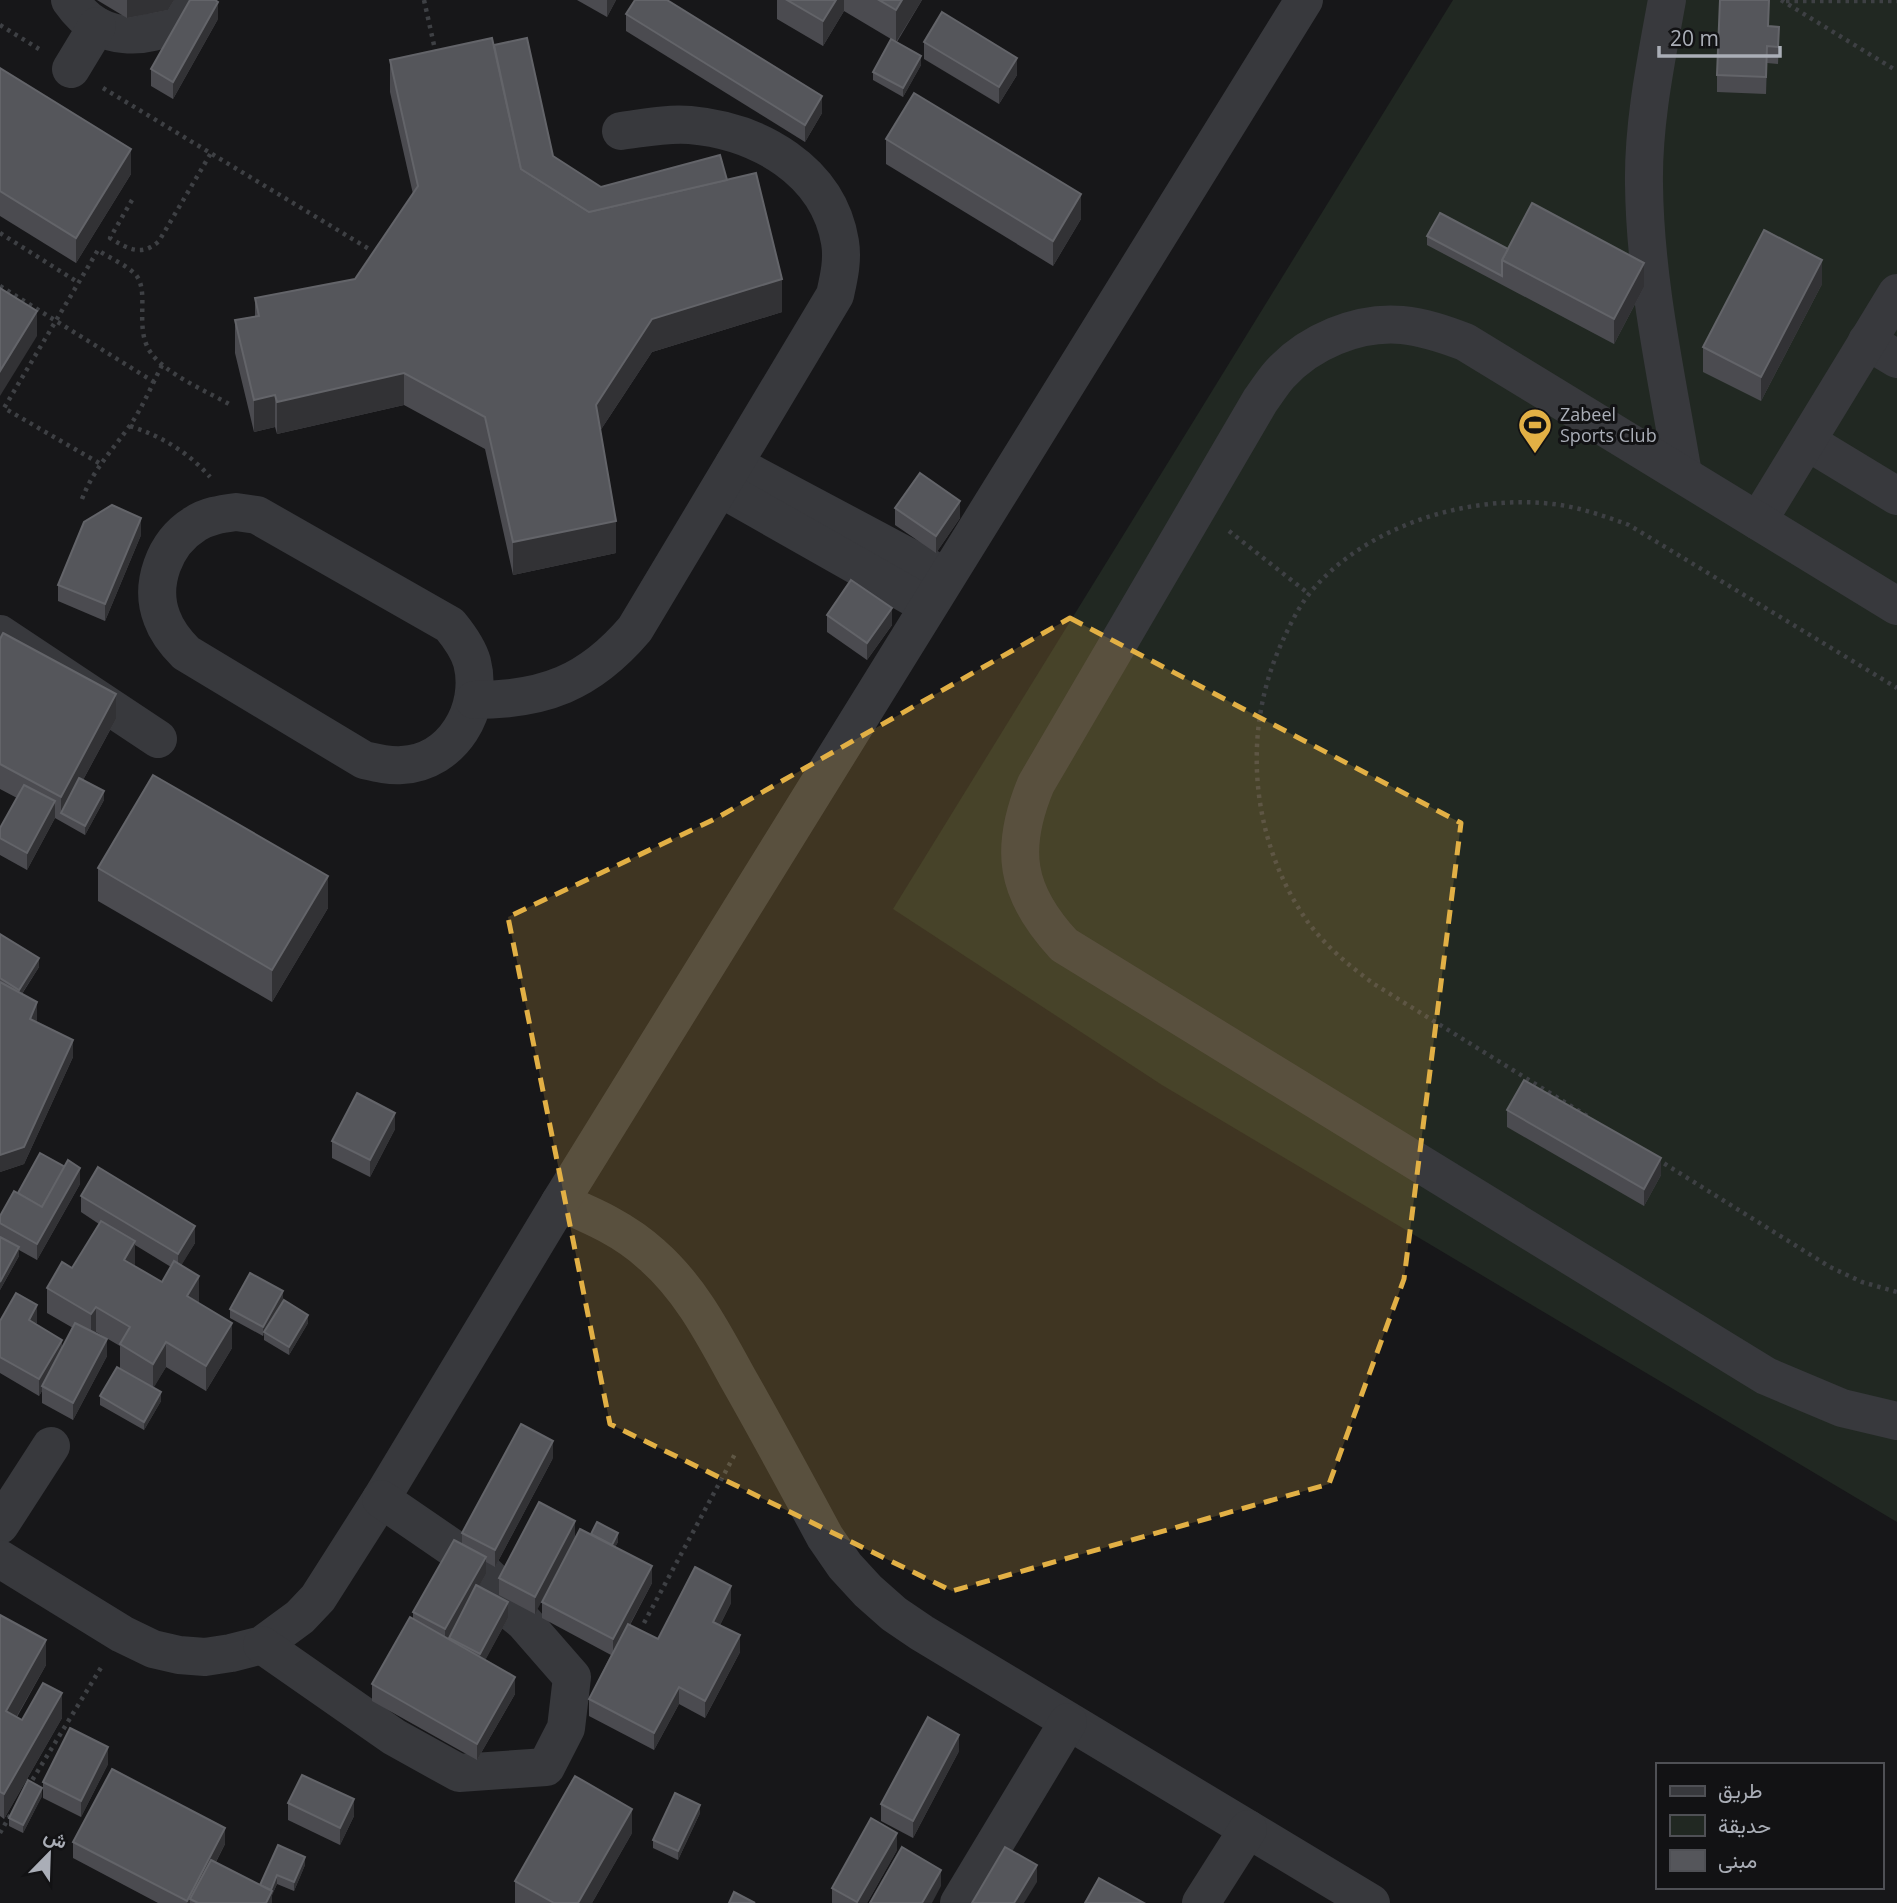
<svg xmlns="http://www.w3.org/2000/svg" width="1897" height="1903" viewBox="0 0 1897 1903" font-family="'Open Sans',Vazirmatn,sans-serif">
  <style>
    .green { fill: #212822 }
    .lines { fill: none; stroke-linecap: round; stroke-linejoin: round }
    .path { stroke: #3e4044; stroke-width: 4.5; stroke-dasharray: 3.5 5; stroke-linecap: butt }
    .minor { stroke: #38393d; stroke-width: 38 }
    .wall { fill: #4b4b50; fill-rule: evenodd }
    .shaded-wall { fill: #323235 }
    .building { fill: #55565b; stroke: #636469; stroke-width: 2 }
    .marked { fill: #e2b045; fill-opacity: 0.2; stroke: #e2b045; stroke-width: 5; stroke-dasharray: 14 9; stroke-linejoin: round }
    .labels { text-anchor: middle; stroke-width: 6; stroke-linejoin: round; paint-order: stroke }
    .poi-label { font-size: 18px; fill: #aaaeb7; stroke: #121214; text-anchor: start }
  </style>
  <rect width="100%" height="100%" fill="#171719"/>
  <path class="green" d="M1453,0H1897V1522L1162,1085L893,909Z"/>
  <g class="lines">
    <g class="path">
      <path d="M424,0L436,54"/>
      <path d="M1781,0L1897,71"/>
      <path d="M1786,1H1897"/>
      <path d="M0,25L39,49"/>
      <path d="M103,88L369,249"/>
      <path d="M132,200L110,238C128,249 142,257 159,241L211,153"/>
      <path d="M0,233L79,283"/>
      <path d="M0,286L154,382"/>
      <path d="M130,426C161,436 188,452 210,477"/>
      <path d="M99,463L4,408L98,250C109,258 125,264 135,274C151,291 133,328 151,353C166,374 206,391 229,404"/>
      <path d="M82,499C94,468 112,451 131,424C143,406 152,385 162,365"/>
      <path d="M1229,531L1309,594"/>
      <path d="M1587,1116L1374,984C1348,965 1323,944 1305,918C1250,837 1241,729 1283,640C1290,625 1298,608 1309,594C1364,526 1468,494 1553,504C1579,507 1604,516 1629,525L1897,688"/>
      <path d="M1657,1159L1830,1267L1862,1282L1897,1292"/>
      <path d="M644,1623L735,1454"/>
      <path d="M28,1787L102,1666"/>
      <path d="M0,1833L12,1812"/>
    </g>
    <g class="minor">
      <path d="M70,0C77,10 86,20 97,26C130,44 179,33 198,0"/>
      <path d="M1667,0C1656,61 1643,123 1644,184C1645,282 1667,378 1683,474"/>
      <path d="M71,69L97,26"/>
      <path d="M1867,341L1897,359"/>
      <path d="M1808,442L1897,496"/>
      <path d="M734,464L946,577"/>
      <path d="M720,488L928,606"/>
      <path d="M236,512L257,515L450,625C459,636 468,648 472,662C484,709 453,762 402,765C389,766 377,763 364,760L186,653C176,643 167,632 162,618C149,585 164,543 195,524C207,516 221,514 236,512Z"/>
      <path d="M1758,521L1897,293"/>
      <path d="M1897,606L1465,342C1444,334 1424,327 1402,325C1358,321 1308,342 1279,375C1272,383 1266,393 1260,401L1036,784C1009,849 1015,892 1064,945L1766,1376L1842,1408L1897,1421"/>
      <path d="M0,634L158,739"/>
      <path d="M474,700C544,700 589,683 635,629L835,295C839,277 843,260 840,242C828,170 758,131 690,125C667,123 644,128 621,131"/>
      <path d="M560,1202C593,1216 625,1230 652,1255C692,1290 715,1337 740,1382C769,1433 797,1485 825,1537L845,1566L868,1591L894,1614L922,1633L1371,1903"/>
      <path d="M0,1525L51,1446"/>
      <path d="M0,1559L122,1634L153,1649L179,1655L205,1657L231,1653L262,1645L300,1617L318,1598L381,1499L560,1202L1304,0"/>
      <path d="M262,1645L394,1737L459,1773L546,1767L566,1728L572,1677L524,1622L497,1600L498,1586L473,1562L381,1499"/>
      <path d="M959,1903L1068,1722"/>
      <path d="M1201,1903L1248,1829"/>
    </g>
  </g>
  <g class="wall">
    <path d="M97,0H174L168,10L127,18Z"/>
    <path d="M577,0H616L607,17Z"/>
    <path d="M777,0H922L897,42L921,65L903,97L873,80V72L891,39L844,11L823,46L777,19Z"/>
    <path d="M626,14L822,113L805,142L626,31Z"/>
    <path d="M218,19L173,99L151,86V69Z"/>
    <path d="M1769,27L1779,43L1778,64L1767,63L1766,94L1717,92V75Z"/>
    <path d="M924,42L1017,75L999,104L924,59Z"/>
    <path d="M494,45L553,156L601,187L727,180L782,312L652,352L600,431L616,553L513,575L485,449L404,405L277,434L275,427L254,432L235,353V320L255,316V298L355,279L413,194L390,92V60Z"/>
    <path d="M0,68L131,174L76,263L0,216Z"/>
    <path d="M886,139L1081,219L1053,266L886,164Z"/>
    <path d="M1427,236L1508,249L1644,287L1614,344L1427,245Z"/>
    <path d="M1822,284L1761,401L1703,372V347Z"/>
    <path d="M895,508L960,518L936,553L895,525Z"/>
    <path d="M141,535L105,621L58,601V585Z"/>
    <path d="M827,615L892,625L867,660L827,632Z"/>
    <path d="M0,639L116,719L83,780L104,800L85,835L55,818L27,870L0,855V828L17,798L0,789Z"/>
    <path d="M98,868L328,908L272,1002L98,901Z"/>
    <path d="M0,934L39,967L22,994L37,1019L36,1022L73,1057L24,1164L0,1172Z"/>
    <path d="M1507,1110L1661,1175L1644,1206L1507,1127Z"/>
    <path d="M395,1129L370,1177L332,1158V1141Z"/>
    <path d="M80,1184L37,1260L19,1250V1256L0,1290V1216L18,1193Z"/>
    <path d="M81,1196L195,1243L181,1265L199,1301L198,1303L232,1348L206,1391L166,1367L153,1388L161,1401L144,1430L100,1405V1396L120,1369V1346L96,1332L95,1333L107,1356L73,1420L42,1403V1391L39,1396L0,1373V1321L37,1322L36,1324L62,1348L73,1328L47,1313V1288L72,1268L99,1224L81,1212ZM135,1245L171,1267L162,1282L135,1266Z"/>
    <path d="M283,1300L308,1323L289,1355L264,1340V1333L263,1336L230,1318V1309Z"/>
    <path d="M553,1458L495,1567L486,1562V1574L479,1586L508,1618L485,1660L515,1694L477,1760L372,1701V1684L413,1619V1612L462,1545V1533Z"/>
    <path d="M539,1502L535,1614L499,1595V1578Z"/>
    <path d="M591,1534L618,1542L615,1547L652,1583L630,1625L658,1639L731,1603L720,1625L740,1652L705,1718L679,1704L654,1750L589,1716V1699L611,1655L542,1618V1602Z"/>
    <path d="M0,1615L46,1665L17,1717L22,1720L62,1718L4,1819L0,1816Z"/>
    <path d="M959,1751L913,1838L881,1821V1804Z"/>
    <path d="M108,1764L81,1817L43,1798V1782Z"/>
    <path d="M42,1796L23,1833L9,1826V1818Z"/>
    <path d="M288,1803L354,1816L340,1845L288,1820Z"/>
    <path d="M700,1813L678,1860L653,1848V1840Z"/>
    <path d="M632,1833L592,1903H515V1881Z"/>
    <path d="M73,1842L225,1844L216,1862L260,1885L278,1845L305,1865L294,1891L277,1884L272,1895V1903H158L73,1858Z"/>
    <path d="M897,1850L867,1903H832V1888Z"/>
  </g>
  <g class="shaded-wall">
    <path d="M127,0H174L168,10L127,18Z"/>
    <path d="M607,0H616L607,17Z"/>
    <path d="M836,0H844V11L823,46V21Z"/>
    <path d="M902,0H922L896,42V10Z"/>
    <path d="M218,2V19L173,99V82Z"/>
    <path d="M921,56V65L903,97V88Z"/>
    <path d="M1017,58V75L999,104V87Z"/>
    <path d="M822,96V113L805,142V125Z"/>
    <path d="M131,149V174L76,263V238Z"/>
    <path d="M1081,194V219L1053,266V241Z"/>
    <path d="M1822,260V284L1761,401V377Z"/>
    <path d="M1644,263V287L1614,344V319Z"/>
    <path d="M782,279V312L652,352L596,437V405L652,319Z"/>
    <path d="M37,311V336L0,396V371Z"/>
    <path d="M404,373V405L277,434V402Z"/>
    <path d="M275,395V427L254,432V400Z"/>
    <path d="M960,501V518L936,553V536Z"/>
    <path d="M141,518V535L105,621V604Z"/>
    <path d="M616,521V553L513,575V542Z"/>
    <path d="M892,608V625L867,660V643Z"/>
    <path d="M116,694V719L64,815L61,813V797Z"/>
    <path d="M104,791V800L85,835V826Z"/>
    <path d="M55,801V818L27,870V853Z"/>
    <path d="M328,876V908L272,1002V970Z"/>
    <path d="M39,958V967L19,998V990Z"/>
    <path d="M37,1002V1019L30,1036V1019Z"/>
    <path d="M73,1040V1057L24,1164L0,1172V1155Z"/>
    <path d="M395,1113V1129L370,1177V1160Z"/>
    <path d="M1661,1158V1175L1644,1206V1189Z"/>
    <path d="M80,1168V1184L37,1260V1244Z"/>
    <path d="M195,1226V1243L178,1271V1254Z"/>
    <path d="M135,1241V1266L124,1260Z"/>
    <path d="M19,1247V1256L0,1290V1282Z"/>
    <path d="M199,1276V1301L187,1321V1296Z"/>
    <path d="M283,1291V1300L263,1336V1327Z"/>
    <path d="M37,1305V1322L29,1337V1320Z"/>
    <path d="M96,1307V1332L91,1339V1314Z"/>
    <path d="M308,1315V1323L289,1355V1347Z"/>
    <path d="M232,1323V1348L206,1391V1366Z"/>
    <path d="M107,1339V1356L73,1420V1403Z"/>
    <path d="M62,1340V1357L42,1386V1391L39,1396V1379Z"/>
    <path d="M166,1342V1367L153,1389V1364Z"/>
    <path d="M161,1392V1401L144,1430V1422Z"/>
    <path d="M553,1441V1458L495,1567V1550Z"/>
    <path d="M575,1521V1538L535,1614V1597Z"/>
    <path d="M618,1533V1542L611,1554V1546Z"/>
    <path d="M486,1557V1574L445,1646V1629Z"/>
    <path d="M652,1566V1583L613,1656V1639Z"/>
    <path d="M731,1586V1603L713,1639V1622Z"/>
    <path d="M508,1602V1618L480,1670V1654Z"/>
    <path d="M740,1635V1652L705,1718V1701Z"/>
    <path d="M46,1640V1665L6,1735V1711Z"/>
    <path d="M515,1677V1694L477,1760V1744Z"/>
    <path d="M679,1687V1704L654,1750V1733Z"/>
    <path d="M62,1693V1718L4,1819V1794Z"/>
    <path d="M959,1735V1751L913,1838V1821Z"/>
    <path d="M108,1747V1764L81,1817V1801Z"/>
    <path d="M42,1788V1796L23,1833V1825Z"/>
    <path d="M354,1799V1816L340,1845V1828Z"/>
    <path d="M700,1805V1813L678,1860V1851Z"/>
    <path d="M632,1809V1833L592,1903H578Z"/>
    <path d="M225,1828V1844L195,1902L190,1899V1903H187Z"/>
    <path d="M897,1833V1850L867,1903H857Z"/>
    <path d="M305,1857V1865L294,1891V1882Z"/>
    <path d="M1037,1865V1882L1024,1903H1014Z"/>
    <path d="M941,1870V1886L932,1903H922Z"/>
    <path d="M277,1875V1884L272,1895V1903H266Z"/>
  </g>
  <g class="building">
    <path d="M190,0H215L218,2L173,82L151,69Z"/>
    <path d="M635,0H667L822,96L805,125L626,14Z"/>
    <path d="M787,0H836L823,21Z"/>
    <path d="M879,0H902L896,10Z"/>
    <path d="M1720,0H1769L1768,26L1779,27L1778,47L1767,46L1766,77L1717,75Z"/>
    <path d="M942,12L1017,58L999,87L924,42Z"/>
    <path d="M492,38L521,169L589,212L756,173L782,279L652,319L596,405L616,521L513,542L485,417L404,373L277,402L275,395L254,400L235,320L259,316L255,298L355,279L418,186L390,60Z"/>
    <path d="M527,38L553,156L601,187L720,155L727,180L589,212L521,169L494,45Z"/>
    <path d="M891,39L921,56L903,88L873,72Z"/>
    <path d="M0,68L131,149L76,238L0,191Z"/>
    <path d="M914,93L1081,194L1053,241L886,139Z"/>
    <path d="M1532,203L1644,263L1614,319L1502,260Z"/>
    <path d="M1440,213L1508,249L1502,260V276L1427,236Z"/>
    <path d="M1764,230L1822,260L1761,377L1703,347Z"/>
    <path d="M0,288L37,311L0,371Z"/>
    <path d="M920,473L960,501L936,536L895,508Z"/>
    <path d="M112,505L141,518L105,604L58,585L84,522Z"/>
    <path d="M851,580L892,608L867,643L827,615Z"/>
    <path d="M3,633L116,694L61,797L0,764V639Z"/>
    <path d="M153,775L328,876L272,970L98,868Z"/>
    <path d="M79,778L104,791L85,826L61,813Z"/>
    <path d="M24,785L55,801L27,853L0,838V828Z"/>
    <path d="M0,934L39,958L19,990L0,978Z"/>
    <path d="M0,982L37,1002L30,1019L73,1040L24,1147L0,1155Z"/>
    <path d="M1524,1080L1661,1158L1644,1189L1507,1110Z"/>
    <path d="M357,1093L395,1113L370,1160L332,1141Z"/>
    <path d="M40,1153L65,1167L42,1207L18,1193Z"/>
    <path d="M68,1160L80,1168L37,1244L0,1223V1216L14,1191L42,1207Z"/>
    <path d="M98,1167L195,1226L178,1254L81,1196Z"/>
    <path d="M101,1221L135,1241L124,1260L162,1282L174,1261L199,1276L187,1296L232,1323L206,1366L166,1342L153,1364L120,1344L130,1327L96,1307L91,1314L47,1288L62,1262L72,1268Z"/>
    <path d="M0,1237L19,1247L0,1282Z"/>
    <path d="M250,1273L283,1291L263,1327L230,1309Z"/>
    <path d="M16,1293L37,1305L29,1320L62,1340L39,1379L0,1357V1321Z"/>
    <path d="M284,1300L308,1315L289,1347L264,1332Z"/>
    <path d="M75,1323L107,1339L73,1403L42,1386Z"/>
    <path d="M117,1367L161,1392L144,1422L100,1396Z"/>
    <path d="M521,1424L553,1441L495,1550L462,1533Z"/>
    <path d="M539,1502L575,1521L535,1597L499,1578Z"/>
    <path d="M597,1522L618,1533L612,1545L591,1534Z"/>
    <path d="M580,1529L652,1566L613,1639L542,1602Z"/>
    <path d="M454,1540L486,1557L445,1629L413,1612Z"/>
    <path d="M695,1567L731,1586L713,1622L740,1635L705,1701L679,1687L654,1733L589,1699L628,1624L658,1639Z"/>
    <path d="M476,1585L508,1602L480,1654L449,1638Z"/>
    <path d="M0,1615L46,1640L6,1711L22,1720L43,1683L62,1693L4,1794L0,1792Z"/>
    <path d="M410,1617L515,1677L477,1744L372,1684Z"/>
    <path d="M928,1717L959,1735L913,1821L881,1804Z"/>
    <path d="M70,1728L108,1747L81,1801L43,1782Z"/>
    <path d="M112,1769L225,1828L187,1901L73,1842Z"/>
    <path d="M302,1775L354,1799L340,1828L288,1803Z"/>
    <path d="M575,1776L632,1809L578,1903H554L515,1881Z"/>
    <path d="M28,1780L42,1788L23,1825L9,1818Z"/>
    <path d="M675,1793L700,1805L678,1851L653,1840Z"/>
    <path d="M871,1818L897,1833L857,1902L832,1888Z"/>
    <path d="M278,1845L305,1857L294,1882L277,1875L271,1890L260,1885Z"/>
    <path d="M902,1847L941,1870L922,1903H870Z"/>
    <path d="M1005,1847L1037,1865L1014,1903H972Z"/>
    <path d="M211,1860L272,1891L266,1903H198L190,1899Z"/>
    <path d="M1099,1878L1144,1903H1085Z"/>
    <path d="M734,1892L755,1903H729Z"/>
  </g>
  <path class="marked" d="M1070,618L1461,823L1404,1279L1329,1484L952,1591L610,1424L508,917L715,819Z"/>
  <defs>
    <g id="stadium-pin" transform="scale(1.75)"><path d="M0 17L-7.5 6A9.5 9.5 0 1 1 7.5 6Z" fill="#e2b045" stroke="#121214"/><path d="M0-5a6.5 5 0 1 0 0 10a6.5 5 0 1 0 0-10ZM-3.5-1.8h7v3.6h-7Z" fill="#111"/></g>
  </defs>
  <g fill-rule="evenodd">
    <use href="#stadium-pin" x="1535" y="425"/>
  </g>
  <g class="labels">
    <g class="poi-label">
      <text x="1560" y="421">Zabeel<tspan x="1560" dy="21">Sports Club</tspan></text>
    </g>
  </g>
  <rect x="1656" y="1763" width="228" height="126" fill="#121214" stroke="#4f5055" stroke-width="2"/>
  <rect x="1670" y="1786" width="35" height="10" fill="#38393d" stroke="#4f5055" stroke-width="2"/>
  <text x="1718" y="1798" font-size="21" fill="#aaaeb7">طريق</text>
  <rect x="1670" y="1815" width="35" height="21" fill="#212822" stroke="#4f5055" stroke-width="2"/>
  <text x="1718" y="1833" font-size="21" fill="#aaaeb7">حديقة</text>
  <rect x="1670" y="1850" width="35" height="21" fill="#55565b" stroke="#4f5055" stroke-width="2"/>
  <text x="1718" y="1868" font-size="21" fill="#aaaeb7">مبنى</text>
  <g transform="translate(49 1854) rotate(23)" stroke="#121214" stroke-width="5" paint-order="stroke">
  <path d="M0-5L12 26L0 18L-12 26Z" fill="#aaaeb7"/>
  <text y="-10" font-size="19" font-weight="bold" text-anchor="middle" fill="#aaaeb7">ش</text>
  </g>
  <path d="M1659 46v10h121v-10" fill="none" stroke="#aaaeb7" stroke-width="3.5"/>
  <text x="1670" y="46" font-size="21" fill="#aaaeb7" stroke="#121214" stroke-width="5" paint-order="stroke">20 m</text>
</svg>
